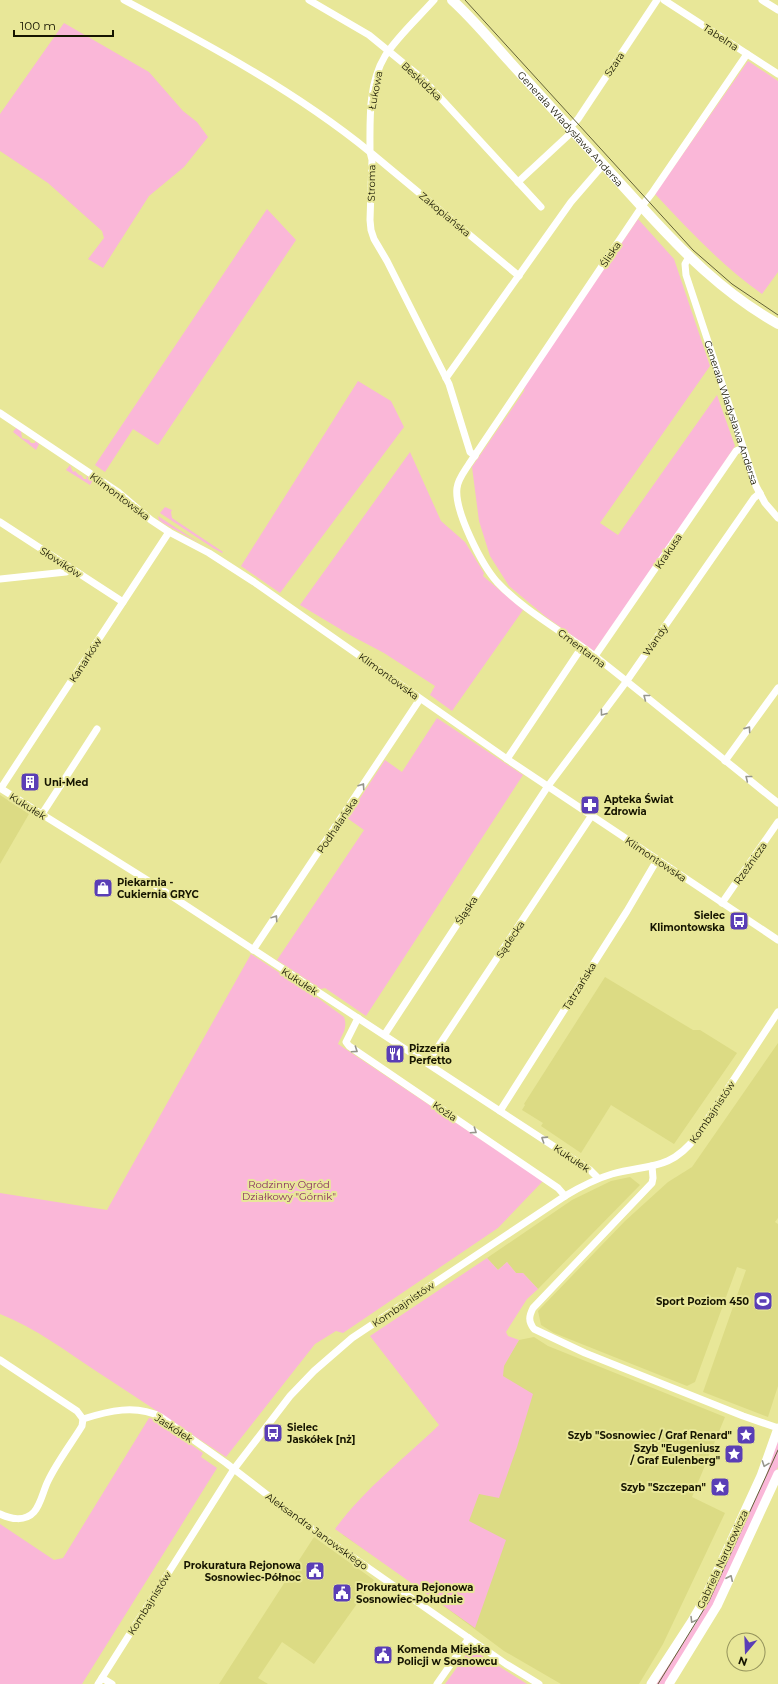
<svg xmlns="http://www.w3.org/2000/svg" width="778" height="1684" viewBox="0 0 778 1684" font-family="Montserrat,sans-serif">
  <style>
    .built { fill: #dcdb84 }
    .green { fill: #fab7d8 }
    .lines { fill: none; stroke-linecap: round; stroke-linejoin: round }
    .minor { stroke: #fff; stroke-width: 7 }
    .tertiary { stroke: #fff; stroke-width: 9 }
    .secondary { stroke: #fff; stroke-width: 10 }
    .tram { stroke: #626137; stroke-width: 1 }
    .oneway { stroke: #96968c }
    .labels { text-anchor: middle; stroke-width: 4; stroke-linejoin: round; paint-order: stroke }
    .street-label { font-size: 10px; fill: #161500; stroke: #e8e798 }
    .poi-label { font-size: 10px; font-weight: bold; fill: #161500; stroke: #e8e798; text-anchor: start }
    .park-label { font-size: 10px; fill: #872d61; stroke: #e8e798 }
  </style>
  <rect width="100%" height="100%" fill="#e8e798"/>
  <g class="built">
    <path d="M0,795L29,814L0,864Z"/>
    <path d="M605,977L693,1030H700L737,1053L674,1144L611,1105L581,1153L541,1126L543,1123L522,1110L525,1105L524,1104Z"/>
    <path d="M778,1043V1218L775,1222L778,1224V1386L768,1417L703,1392L746,1270L737,1267L695,1382L687,1386L554,1333L541,1325L538,1311L625,1221L668,1182L692,1167Z"/>
    <path d="M630,1177L640,1185L538,1289L523,1273H516L507,1262L498,1270L487,1258L572,1200L611,1181Z"/>
    <path d="M534,1337L548,1346L725,1417L692,1497L725,1513L663,1644L639,1684H561L504,1651L405,1577L343,1535L340,1527L503,1366L519,1340Z"/>
    <path d="M314,1537L374,1580L314,1664L282,1642L258,1678L268,1684H219Z"/>
  </g>
  <g class="green">
    <path d="M64,23L149,72L183,111L197,122L208,137L184,167L149,196L103,268L88,259L104,238L102,231L48,183L0,151V114Z"/>
    <path d="M748,61L778,81V272L762,294C721,265 689,230 655,194Z"/>
    <path d="M267,209L296,240L158,445L133,429L105,472L95,465Z"/>
    <path d="M638,219L674,259L710,366L600,523L618,535L717,395L735,446L668,548L594,651L545,616L509,586L490,556L479,521L472,467L524,391L525,385Z"/>
    <path d="M358,381L391,401L404,427L280,593L241,566Z"/>
    <path d="M16,428L21,431L22,438L29,440L31,443H35V441L39,444L36,450L13,432Z"/>
    <path d="M410,452L441,521L465,542L484,573L483,576L523,610L452,711L430,695L435,686L384,653L350,635L300,605Z"/>
    <path d="M70,465L73,472L75,471L79,475H81L84,479H87L86,476L93,480L90,485L66,470Z"/>
    <path d="M165,507L172,510L171,512L172,518L223,552L222,553L213,548L160,513Z"/>
    <path d="M158,516L201,544L203,545L163,523L159,520Z"/>
    <path d="M437,718L523,775L366,1016L325,988L321,989L277,960L364,830L347,818L385,760L402,772Z"/>
    <path d="M251,954L318,998L344,1017C348,1028 342,1035 338,1044L543,1181L498,1228L343,1333L336,1331L315,1344L226,1457C184,1429 142,1401 99,1373C67,1352 36,1328 0,1314V1193L107,1210Z"/>
    <path d="M487,1258L498,1270L507,1262L516,1273H523L538,1289L527,1299L506,1332L508,1336L519,1340L504,1366L503,1376L533,1394L517,1447L499,1498L479,1494L469,1521L506,1540L475,1628L335,1529C364,1489 404,1459 439,1425L370,1336Z"/>
    <path d="M149,1418L154,1419L203,1453L201,1457L217,1468L82,1684H0V1524L54,1560L63,1558Z"/>
    <path d="M778,1439V1467L715,1602L665,1684H656L693,1627Z"/>
    <path d="M468,1652H476L527,1684H445Z"/>
  </g>
  <g class="lines">
    <g class="minor">
      <path d="M124,0C209,45 295,91 370,152L372,160L370,220L371,230L374,239L387,261L449,384L470,452L475,456"/>
      <path d="M309,0L369,35L424,80L541,207"/>
      <path d="M434,0C419,17 397,37 385,56C368,84 370,120 370,152L519,276"/>
      <path d="M664,0L778,74"/>
      <path d="M762,0L778,10"/>
      <path d="M747,54L652,193L645,202L469,464C464,472 458,479 457,488C454,511 482,565 497,582C525,612 564,632 596,657C657,705 717,754 778,803"/>
      <path d="M570,127L578,119L657,0"/>
      <path d="M518,182L573,131"/>
      <path id="s1" d="M689,257L685,264L686,275L756,486L765,503L778,518"/>
      <path d="M446,378L571,202L603,165"/>
      <path d="M0,413L118,492L151,520L169,532L209,553L254,582L507,759L778,940"/>
      <path d="M0,522L123,602"/>
      <path d="M0,579L66,572L70,568"/>
      <path d="M595,656L736,451L743,448"/>
      <path d="M507,759L582,647"/>
      <path d="M725,761L778,688"/>
      <path d="M0,788L147,880L590,1170L598,1178"/>
      <path d="M1,788L169,532"/>
      <path d="M42,814L97,729"/>
      <path d="M722,903L778,822"/>
      <path d="M253,950L420,699"/>
      <path d="M358,1018L346,1042L349,1046L558,1188L565,1196"/>
      <path d="M385,1034L548,786L626,682L754,498L760,493"/>
      <path d="M428,1062L592,815"/>
      <path d="M500,1111L627,911L657,860"/>
      <path d="M652,1166L653,1178L652,1183L533,1308C529,1316 528,1321 534,1329L585,1353L743,1416L778,1428"/>
      <path d="M0,1360L77,1411L83,1419"/>
      <path d="M0,1514C10,1519 25,1522 34,1512C41,1504 43,1491 48,1481C57,1462 71,1444 82,1426L83,1419C108,1411 136,1404 161,1417L226,1463L301,1521L506,1664L539,1684"/>
      <path d="M102,1678L112,1684"/>
      <path d="M98,1684L234,1469L290,1396L314,1371L352,1338L565,1196C580,1187 595,1179 612,1174C648,1164 670,1171 696,1137L778,1012"/>
      <path d="M437,1684L469,1638"/>
    </g>
    <g class="tertiary">
      <path d="M651,1684L692,1621L704,1600L761,1476L778,1428"/>
      <path d="M669,1684L717,1606L778,1474"/>
    </g>
    <path class="secondary" id="s2" d="M452,0C473,19 491,41 510,62C554,110 597,158 641,206C683,252 723,293 778,324"/>
    <g class="tram">
      <path d="M465,0L693,250L732,284L778,315"/>
      <path d="M658,1684L709,1601L778,1450"/>
    </g>
  </g>
  <defs><path id="oneway-chevron" d="M-2-3.5L2.5 0L-2 3.5" fill="none" stroke-width="1.6" stroke-linecap="round" stroke-linejoin="round"/></defs>
  <g class="oneway">
    <use href="#oneway-chevron" transform="translate(646 697) rotate(-142)"/>
    <use href="#oneway-chevron" transform="translate(603 713) rotate(127)"/>
    <use href="#oneway-chevron" transform="translate(748 729) rotate(-55)"/>
    <use href="#oneway-chevron" transform="translate(748 778) rotate(-141)"/>
    <use href="#oneway-chevron" transform="translate(362 786) rotate(-56)"/>
    <use href="#oneway-chevron" transform="translate(275 918) rotate(-56)"/>
    <use href="#oneway-chevron" transform="translate(355 1050) rotate(34)"/>
    <use href="#oneway-chevron" transform="translate(474 1131) rotate(34)"/>
    <use href="#oneway-chevron" transform="translate(544 1139) rotate(-147)"/>
    <use href="#oneway-chevron" transform="translate(765 1464) rotate(110)"/>
    <use href="#oneway-chevron" transform="translate(730 1578) rotate(-65)"/>
    <use href="#oneway-chevron" transform="translate(693 1620) rotate(121)"/>
  </g>
  <defs>
    <g id="building-square" transform="scale(1)"><rect x="-9" y="-9" width="18" height="18" rx="4" fill="#5a3eb6" stroke="#e8e798"/><path d="M-4-6H4V6H1V3H-1V6H-4ZM-2.5-4.3h1.7v1.8h-1.7ZM.8-4.3h1.7v1.8H.8ZM-2.5-1h1.7V.8h-1.7ZM.8-1h1.7V.8H.8Z" fill="#fff"/></g>
    <g id="pharmacy-square" transform="scale(1)"><rect x="-9" y="-9" width="18" height="18" rx="4" fill="#5a3eb6" stroke="#e8e798"/><path d="M-2-6h4v4h4v4h-4v4h-4v-4h-4v-4h4Z" fill="#fff"/></g>
    <g id="shop-square" transform="scale(1)"><rect x="-9" y="-9" width="18" height="18" rx="4" fill="#5a3eb6" stroke="#e8e798"/><path d="M-5-2.5h2.3a2.7 3.5 0 0 1 5.4 0H5L5.5 6h-11ZM-1.5-2.5h3a1.5 2.3 0 0 0-3 0Z" fill="#fff"/></g>
    <g id="bus-square" transform="scale(1)"><rect x="-9" y="-9" width="18" height="18" rx="4" fill="#5a3eb6" stroke="#e8e798"/><path d="M-5-6H5V4H4V6H2V4H-2V6H-4V4H-5ZM-3.5-4V0h7V-4ZM-3.5 1.2v1.5H-2V1.2ZM2 1.2v1.5H3.5V1.2Z" fill="#fff"/></g>
    <g id="restaurant-square" transform="scale(1)"><rect x="-9" y="-9" width="18" height="18" rx="4" fill="#5a3eb6" stroke="#e8e798"/><path d="M-5-6h1v4h1v-4h1v4h1v-4h1v5L-1.5 .5V6h-2V.5L-5-1ZM5-6V6H3V1.5H1.5Q1.5-4 5-6Z" fill="#fff"/></g>
    <g id="stadium-square" transform="scale(1)"><rect x="-9" y="-9" width="18" height="18" rx="4" fill="#5a3eb6" stroke="#e8e798"/><path d="M0-5a6.5 5 0 1 0 0 10a6.5 5 0 1 0 0-10ZM-3.5-1.8h7v3.6h-7Z" fill="#fff"/></g>
    <g id="sight-square" transform="scale(1)"><rect x="-9" y="-9" width="18" height="18" rx="4" fill="#5a3eb6" stroke="#e8e798"/><path d="M0-6L1.8-2.2L6-1.7L2.9 1.2L3.7 5.4L0 3.3L-3.7 5.4L-2.9 1.2L-6-1.7L-1.8-2.2Z" fill="#fff"/></g>
    <g id="civic-square" transform="scale(1)"><rect x="-9" y="-9" width="18" height="18" rx="4" fill="#5a3eb6" stroke="#e8e798"/><path d="M-.6-6.5H3V-4.5H.6V-3L4-1V1h2V6H-6V1h2V-1L-.6-3ZM-1.2 2.5V6h2.4V2.5Z" fill="#fff"/></g>
  </defs>
  <g fill-rule="evenodd">
    <use href="#building-square" x="30" y="782"/>
    <use href="#pharmacy-square" x="590" y="805"/>
    <use href="#shop-square" x="103" y="888"/>
    <use href="#bus-square" x="739" y="921"/>
    <use href="#restaurant-square" x="395" y="1054"/>
    <use href="#stadium-square" x="763" y="1301"/>
    <use href="#bus-square" x="273" y="1433"/>
    <use href="#sight-square" x="746" y="1435"/>
    <use href="#sight-square" x="734" y="1454"/>
    <use href="#sight-square" x="720" y="1487"/>
    <use href="#civic-square" x="315" y="1571"/>
    <use href="#civic-square" x="342" y="1593"/>
    <use href="#civic-square" x="383" y="1655"/>
  </g>
  <g class="labels">
    <g class="street-label">
      <text transform="translate(721 37) rotate(33)" y="4">Tabelna</text>
      <text transform="translate(614 64) rotate(-56)" y="4">Szara</text>
      <text transform="translate(422 81) rotate(43)" y="4">Beskidzka</text>
      <text transform="translate(375 90) rotate(-79)" y="4">Łukowa</text>
      <text dy="4" stroke="none"><textPath href="#s2" startOffset="175">Generała Władysława Andersa</textPath></text>
      <text transform="translate(371 183) rotate(-89)" y="4">Stroma</text>
      <text transform="translate(445 214) rotate(40)" y="4">Zakopiańska</text>
      <text transform="translate(610 254) rotate(-56)" y="4">Śliska</text>
      <text dy="4" stroke="none"><textPath href="#s1" startOffset="164">Generała Władysława Andersa</textPath></text>
      <text transform="translate(120 496) rotate(37)" y="4">Klimontowska</text>
      <text transform="translate(668 551) rotate(-56)" y="4">Krakusa</text>
      <text transform="translate(61 562) rotate(33)" y="4">Słowików</text>
      <text transform="translate(655 640) rotate(-55)" y="4">Wandy</text>
      <text transform="translate(582 648) rotate(37)" y="4">Cmentarna</text>
      <text transform="translate(85 660) rotate(-57)" y="4">Kanarków</text>
      <text transform="translate(389 676) rotate(36)" y="4">Klimontowska</text>
      <text transform="translate(28 806) rotate(32)" y="4">Kukułek</text>
      <text transform="translate(337 825) rotate(-56)" y="4">Podhalańska</text>
      <text transform="translate(656 859) rotate(34)" y="4">Klimontowska</text>
      <text transform="translate(750 863) rotate(-55)" y="4">Rzeźnicza</text>
      <text transform="translate(466 910) rotate(-57)" y="4">Śląska</text>
      <text transform="translate(510 939) rotate(-56)" y="4">Sądecka</text>
      <text transform="translate(300 981) rotate(33)" y="4">Kukułek</text>
      <text transform="translate(579 986) rotate(-58)" y="4">Tatrzańska</text>
      <text transform="translate(445 1111) rotate(34)" y="4">Koźla</text>
      <text transform="translate(712 1112) rotate(-56)" y="4">Kombajnistów</text>
      <text transform="translate(572 1158) rotate(34)" y="4">Kukułek</text>
      <text transform="translate(403 1304) rotate(-34)" y="4">Kombajnistów</text>
      <text transform="translate(174 1428) rotate(33)" y="4">Jaskółek</text>
      <text transform="translate(317 1531) rotate(36)" y="4">Aleksandra Janowskiego</text>
      <text transform="translate(722 1559) rotate(-65)" y="4">Gabriela Narutowicza</text>
      <text transform="translate(149 1603) rotate(-58)" y="4">Kombajnistów</text>
    </g>
    <g class="poi-label">
      <text x="44" y="786">Uni-Med</text>
      <text x="604" y="803">Apteka Świat<tspan x="604" dy="12">Zdrowia</tspan></text>
      <text x="117" y="886">Piekarnia -<tspan x="117" dy="12">Cukiernia GRYC</tspan></text>
      <text x="725" y="919" text-anchor="end">Sielec<tspan x="725" dy="12">Klimontowska</tspan></text>
      <text x="409" y="1052">Pizzeria<tspan x="409" dy="12">Perfetto</tspan></text>
      <text x="749" y="1305" text-anchor="end">Sport Poziom 450</text>
      <text x="287" y="1431">Sielec<tspan x="287" dy="12">Jaskółek [nż]</tspan></text>
      <text x="732" y="1439" text-anchor="end">Szyb "Sosnowiec / Graf Renard"</text>
      <text x="720" y="1452" text-anchor="end">Szyb "Eugeniusz<tspan x="720" dy="12">/ Graf Eulenberg"</tspan></text>
      <text x="706" y="1491" text-anchor="end">Szyb "Szczepan"</text>
      <text x="301" y="1569" text-anchor="end">Prokuratura Rejonowa<tspan x="301" dy="12">Sosnowiec-Północ</tspan></text>
      <text x="356" y="1591">Prokuratura Rejonowa<tspan x="356" dy="12">Sosnowiec-Południe</tspan></text>
      <text x="397" y="1653">Komenda Miejska<tspan x="397" dy="12">Policji w Sosnowcu</tspan></text>
    </g>
    <g class="park-label">
      <text x="289" y="1188">Rodzinny Ogród<tspan x="289" dy="12">Działkowy "Górnik"</tspan></text>
    </g>
  </g>
  <g transform="translate(746 1652) rotate(199)"><circle r="19" fill="#e8e798" stroke="#94935b"/>
  <path d="M0-3L7 15L0 10L-7 15Z" fill="#5a3eb6"/>
  <text y="-6" font-size="11" font-weight="bold" text-anchor="middle" fill="#161500">N</text>
  </g>
  <path d="M14 30v6h99v-6" fill="none" stroke="#161500" stroke-width="2"/>
  <text x="20" y="30" font-size="12" fill="#161500" stroke="#e8e798" stroke-width="3" paint-order="stroke">100 m</text>
</svg>
